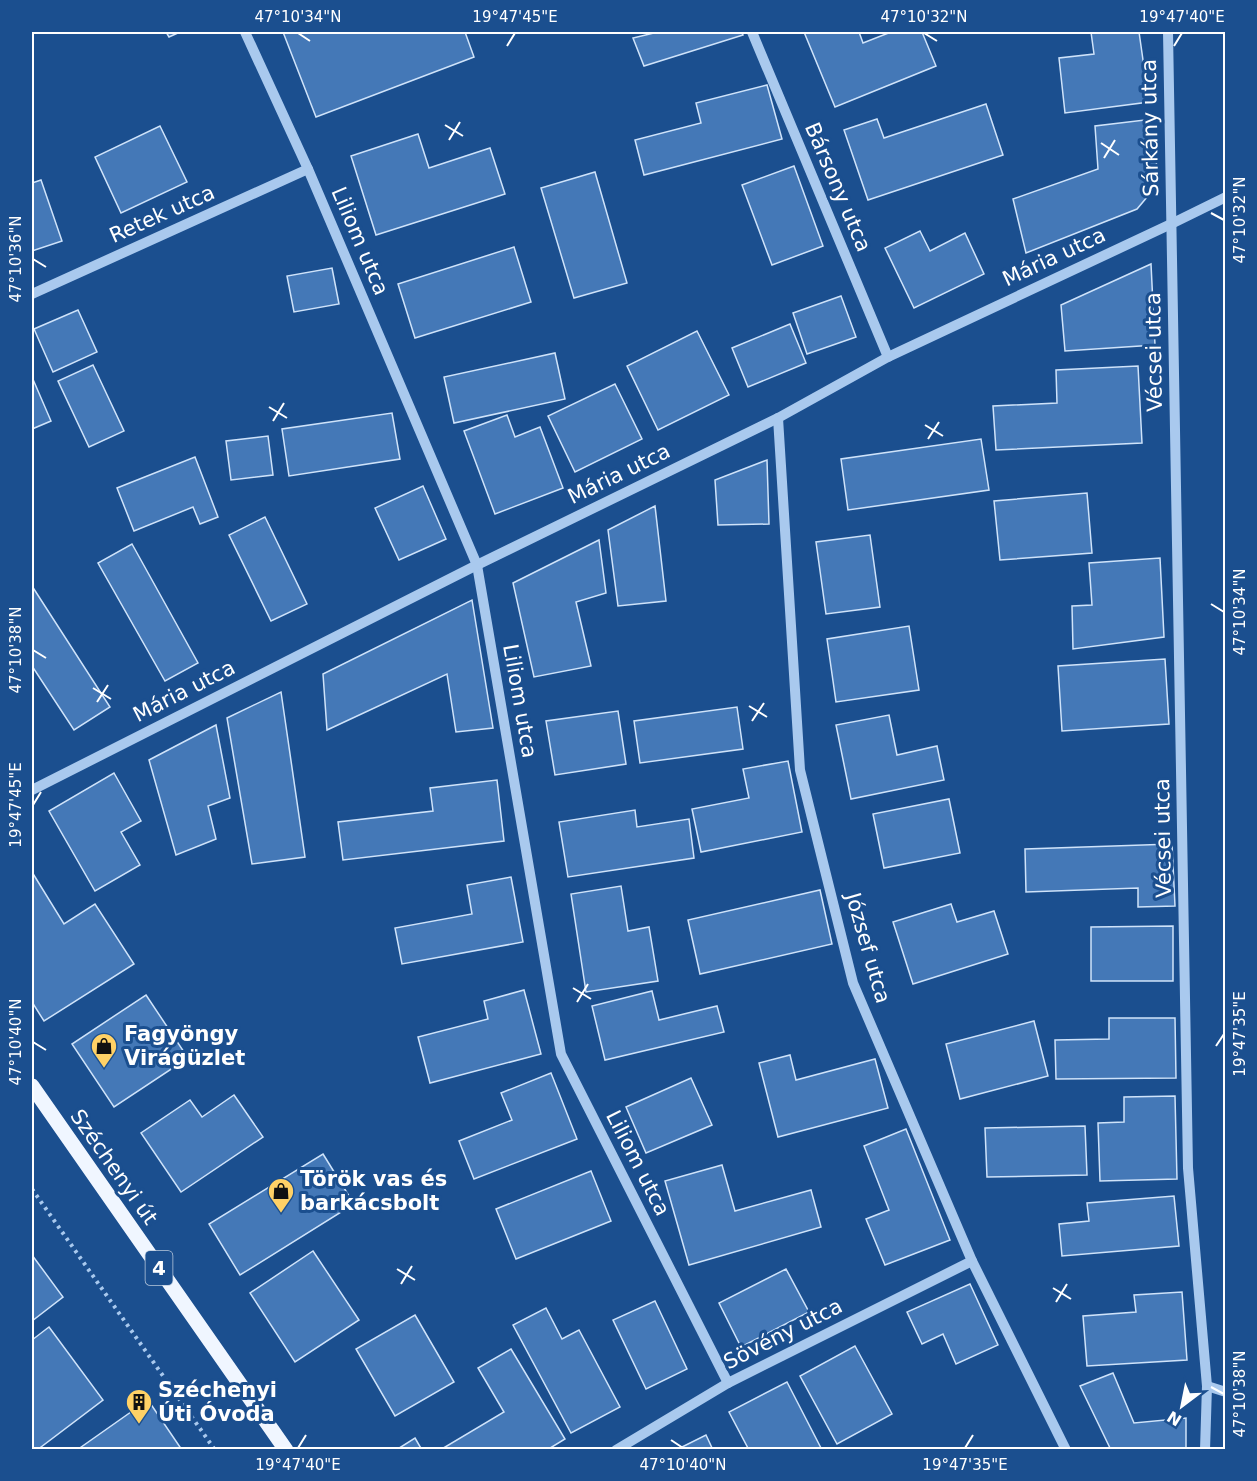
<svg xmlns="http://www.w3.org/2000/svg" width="1257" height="1481" viewBox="0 0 1257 1481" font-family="'DejaVu Sans',sans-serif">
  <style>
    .building { fill: #4478b7; stroke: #cfe3fa; stroke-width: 1.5 }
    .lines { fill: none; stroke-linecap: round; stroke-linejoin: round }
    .path { stroke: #a9c9ee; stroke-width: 4; stroke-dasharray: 3 4.5; stroke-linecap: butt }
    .minor { stroke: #a9c9ee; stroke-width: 10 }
    .major { stroke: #f0f6ff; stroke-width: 15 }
    .ticks { fill: none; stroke: #fff; stroke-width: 2 }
    .labels { text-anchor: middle; stroke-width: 6; stroke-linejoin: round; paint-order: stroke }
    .shield { fill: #1b4f8f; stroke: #bbcadd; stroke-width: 1.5 }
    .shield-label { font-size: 20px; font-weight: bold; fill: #fff }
    .street-label { font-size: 21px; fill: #fff; stroke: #1b4f8f }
    .poi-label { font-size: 21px; font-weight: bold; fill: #fff; stroke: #1b4f8f; text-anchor: start }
    .neatline { fill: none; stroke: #fff; stroke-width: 2 }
    .ticks-label { font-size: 15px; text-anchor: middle; fill: #fff }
  </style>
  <rect width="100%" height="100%" fill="#1b4f8f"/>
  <g class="building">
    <path d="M166,32H180L169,37Z"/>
    <path d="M283,32H465L474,57L316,117Z"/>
    <path d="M658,32H742L743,35L644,66L633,38Z"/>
    <path d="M804,32H859L863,43L891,32H922L936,66L835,107Z"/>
    <path d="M1091,32H1139L1149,102L1065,113L1059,58L1094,54Z"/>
    <path d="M767,85L782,139L644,175L635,140L701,123L696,103Z"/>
    <path d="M986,104L1003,155L868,200L844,130L877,119L884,138Z"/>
    <path d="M1153,119L1158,184L1137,209L1026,253L1013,199L1098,169L1095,126Z"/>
    <path d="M160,126L187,182L121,213L95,157Z"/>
    <path d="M418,134L429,168L490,148L505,194L376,235L351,156Z"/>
    <path d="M794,166L823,246L772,265L742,185Z"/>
    <path d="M595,172L627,283L574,298L541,188Z"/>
    <path d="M41,180L62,241L32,251V183Z"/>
    <path d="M920,231L930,251L965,233L984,274L914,308L885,248Z"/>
    <path d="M514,247L531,302L415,338L398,284Z"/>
    <path d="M1151,264L1155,345L1065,351L1061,305Z"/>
    <path d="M332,268L339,304L294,312L287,276Z"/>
    <path d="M841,296L856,337L807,354L793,313Z"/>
    <path d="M78,310L97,352L53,372L34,329Z"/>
    <path d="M790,324L806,363L748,387L732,348Z"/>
    <path d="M697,331L729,395L658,430L627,366Z"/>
    <path d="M555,353L565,399L454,423L444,377Z"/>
    <path d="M93,365L124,431L89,447L58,381Z"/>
    <path d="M1138,366L1142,443L996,450L993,406L1057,403L1056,370Z"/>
    <path d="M32,377L51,421L32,429Z"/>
    <path d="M615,384L642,439L575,472L548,416Z"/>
    <path d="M392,413L400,459L289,476L282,429Z"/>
    <path d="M507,415L515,437L540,427L563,488L495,514L464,431Z"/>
    <path d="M268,436L273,475L231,480L226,441Z"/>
    <path d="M981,439L989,490L848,510L841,459Z"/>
    <path d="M195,457L218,517L200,524L193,507L134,531L117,488Z"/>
    <path d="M767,460L769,524L718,525L715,480Z"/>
    <path d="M423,486L446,539L399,560L375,508Z"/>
    <path d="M1087,493L1092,553L1000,560L994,501Z"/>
    <path d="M655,506L666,601L618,606L608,530Z"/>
    <path d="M265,517L307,604L271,621L229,535Z"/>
    <path d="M870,535L880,607L826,614L816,542Z"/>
    <path d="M599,540L606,593L576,602L591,666L534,677L513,583Z"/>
    <path d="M132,544L198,663L165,681L98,563Z"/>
    <path d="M1160,558L1164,637L1073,649L1072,606L1092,605L1089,563Z"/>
    <path d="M32,586L110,707L74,730L32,666Z"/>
    <path d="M472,600L493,728L456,732L447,674L327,730L323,674Z"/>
    <path d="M909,626L919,690L836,702L827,639Z"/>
    <path d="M1165,659L1169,724L1062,731L1058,666Z"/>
    <path d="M281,692L305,857L252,864L227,718Z"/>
    <path d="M737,707L743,749L640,763L634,721Z"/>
    <path d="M618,711L626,764L555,775L546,721Z"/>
    <path d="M889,715L897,755L937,746L944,780L851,799L836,725Z"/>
    <path d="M216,725L230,798L208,806L216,839L176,855L149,760Z"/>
    <path d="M788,761L802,832L701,852L692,809L749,798L743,769Z"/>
    <path d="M114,773L141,821L121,832L140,865L95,891L49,811Z"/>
    <path d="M497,780L504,841L343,860L338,822L433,811L430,788Z"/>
    <path d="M949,799L960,853L884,868L873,814Z"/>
    <path d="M635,810L637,827L689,819L694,858L568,877L559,822Z"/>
    <path d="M1172,844L1175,906L1138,907V888L1026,892L1025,849Z"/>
    <path d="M32,872L64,924L95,904L134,964L44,1021L32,1002Z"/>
    <path d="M511,877L523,942L402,964L395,928L472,914L467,885Z"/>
    <path d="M621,886L628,931L649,927L658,981L586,992L571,894Z"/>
    <path d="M820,890L832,944L700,974L688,920Z"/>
    <path d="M951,904L957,922L994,911L1008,954L913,984L893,922Z"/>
    <path d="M1173,926V981H1091V927Z"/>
    <path d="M524,990L541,1054L430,1083L418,1037L488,1019L484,1001Z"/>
    <path d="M652,991L659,1020L717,1006L724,1032L605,1060L592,1006Z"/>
    <path d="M146,995L188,1058L114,1107L72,1044Z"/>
    <path d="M1109,1018H1175L1176,1078L1056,1079L1055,1040L1109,1039Z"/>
    <path d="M1034,1021L1048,1076L960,1099L946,1044Z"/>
    <path d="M790,1055L796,1080L875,1059L888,1108L778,1137L759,1063Z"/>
    <path d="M551,1073L577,1139L474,1179L459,1141L512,1120L501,1093Z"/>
    <path d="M691,1078L712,1125L646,1153L626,1107Z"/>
    <path d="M234,1095L263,1137L181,1192L141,1133L190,1100L202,1117Z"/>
    <path d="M1175,1096L1177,1179L1100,1181L1098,1123L1124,1122V1097Z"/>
    <path d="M1085,1126L1087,1175L987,1177L985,1128Z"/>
    <path d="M906,1129L950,1240L885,1265L866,1219L889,1210L864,1146Z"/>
    <path d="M323,1154L354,1204L240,1275L209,1224Z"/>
    <path d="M722,1165L735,1211L811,1190L821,1227L689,1265L665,1181Z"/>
    <path d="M591,1171L611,1221L516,1259L496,1209Z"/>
    <path d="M1174,1196L1179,1246L1062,1256L1059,1224L1089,1221L1087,1203Z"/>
    <path d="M313,1251L359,1320L295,1362L250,1293Z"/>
    <path d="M32,1255L63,1297L32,1321Z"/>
    <path d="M786,1269L809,1312L741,1347L719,1303Z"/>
    <path d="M970,1284L998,1345L956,1364L943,1334L922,1344L907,1312Z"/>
    <path d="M1182,1292L1187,1360L1087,1366L1083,1316L1136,1312L1134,1295Z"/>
    <path d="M655,1301L687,1369L646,1389L613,1320Z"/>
    <path d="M546,1308L562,1339L579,1330L620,1407L571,1433L513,1325Z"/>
    <path d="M415,1315L454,1382L395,1416L356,1349Z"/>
    <path d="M49,1327L103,1400L37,1450H32V1340Z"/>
    <path d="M855,1346L892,1414L837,1444L800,1376Z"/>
    <path d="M511,1349L565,1439L547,1450H440L504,1412L478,1368Z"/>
    <path d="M1113,1373L1134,1423L1186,1418V1450H1111L1080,1386Z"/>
    <path d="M787,1382L822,1450H749L729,1412Z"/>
    <path d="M148,1400L182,1450H77Z"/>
    <path d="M706,1435L713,1450H676Z"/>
    <path d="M415,1438L422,1450H396Z"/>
  </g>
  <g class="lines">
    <path class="path" d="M32,1189L215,1450"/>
    <g class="minor">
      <path d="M245,32L308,169L477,565L561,1054L728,1383"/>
      <path d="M752,32L888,357"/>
      <path d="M1168,32L1188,1168L1207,1386L1205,1450"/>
      <path d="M32,294L308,169"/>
      <path d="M778,418L800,770L853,983L972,1261L1066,1450"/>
      <path d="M32,790L477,565L778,418L888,357L1171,224L1226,197"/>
      <path d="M1207,1386L1226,1392"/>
      <path d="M616,1450L728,1383L972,1261"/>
    </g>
    <path class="major" d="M32,1086L286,1450"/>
  </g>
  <path class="ticks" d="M298,33L310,41M924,33L937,41M507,46L515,33M1174,46L1182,33M445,125L463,136M449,140L460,122M1101,143L1119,155M1104,158L1115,140M1211,213L1224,220M33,259L46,267M269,407L287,418M273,421L284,403M925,425L943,436M928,439L939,422M1211,604L1224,612M33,650L46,658M93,688L111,699M97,702L108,685M749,706L767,717M752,721L764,703M33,805L41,792M573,988L591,999M577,1002L588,984M33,1042L46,1050M1216,1046L1224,1034M397,1269L415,1280M401,1284L412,1266M1053,1288L1071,1299M1056,1302L1067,1284M1211,1387L1224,1394M671,1440L683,1448M298,1448L306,1435M965,1448L973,1435"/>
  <defs>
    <g id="shop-pin" transform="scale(1.35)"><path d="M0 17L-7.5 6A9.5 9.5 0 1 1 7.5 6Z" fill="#ffd166" stroke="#1b4f8f"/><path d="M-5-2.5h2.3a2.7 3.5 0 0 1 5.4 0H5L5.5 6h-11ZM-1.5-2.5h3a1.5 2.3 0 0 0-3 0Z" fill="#111"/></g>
    <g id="building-pin" transform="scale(1.35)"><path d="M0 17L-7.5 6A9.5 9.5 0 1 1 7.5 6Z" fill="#ffd166" stroke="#1b4f8f"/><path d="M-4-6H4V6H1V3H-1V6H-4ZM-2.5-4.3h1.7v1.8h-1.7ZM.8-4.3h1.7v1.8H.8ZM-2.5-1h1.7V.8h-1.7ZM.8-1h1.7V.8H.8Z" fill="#111"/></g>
  </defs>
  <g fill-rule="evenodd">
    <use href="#shop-pin" x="104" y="1046"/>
    <use href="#shop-pin" x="281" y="1191"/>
    <use href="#building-pin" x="139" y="1402"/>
  </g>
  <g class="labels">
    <rect class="shield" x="145.5" y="1251" width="27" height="34" rx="4.5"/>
    <g class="shield-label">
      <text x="159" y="1275">4</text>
    </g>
    <g class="street-label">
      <text transform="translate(1150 128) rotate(-91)" y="7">Sárkány utca</text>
      <text transform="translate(838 187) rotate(67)" y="7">Bársony utca</text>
      <text transform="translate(162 214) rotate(-24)" y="7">Retek utca</text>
      <text transform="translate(360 241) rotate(67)" y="7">Liliom utca</text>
      <text transform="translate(1054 257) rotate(-25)" y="7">Mária utca</text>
      <text transform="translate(1154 352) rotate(-91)" y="7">Vécsei utca</text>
      <text transform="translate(619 474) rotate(-26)" y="7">Mária utca</text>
      <text transform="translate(184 691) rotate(-27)" y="7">Mária utca</text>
      <text transform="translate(520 701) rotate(80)" y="7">Liliom utca</text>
      <text transform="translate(1163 838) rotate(-91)" y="7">Vécsei utca</text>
      <text transform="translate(868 948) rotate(74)" y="7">József utca</text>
      <text transform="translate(638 1163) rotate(63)" y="7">Liliom utca</text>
      <text transform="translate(114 1167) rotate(55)" y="7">Széchenyi út</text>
      <text transform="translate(783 1334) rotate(-27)" y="7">Sövény utca</text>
    </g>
    <g class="poi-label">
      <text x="124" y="1041">Fagyöngy<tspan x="124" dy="24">Virágüzlet</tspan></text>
      <text x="300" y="1186">Török vas és<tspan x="300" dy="24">barkácsbolt</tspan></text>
      <text x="158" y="1397">Széchenyi<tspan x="158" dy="24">Úti Óvoda</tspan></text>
    </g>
  </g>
  <rect width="1257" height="1481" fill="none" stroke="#1b4f8f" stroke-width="66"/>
  <g transform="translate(1182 1406) rotate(212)" stroke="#1b4f8f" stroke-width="4.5" paint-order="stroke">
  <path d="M0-4.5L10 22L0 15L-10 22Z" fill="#ffffff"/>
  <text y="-9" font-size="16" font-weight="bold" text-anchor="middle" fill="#ffffff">N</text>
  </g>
  <rect x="33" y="33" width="1191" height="1415" class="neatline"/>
  <g class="ticks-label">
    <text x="298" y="22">47°10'34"N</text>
    <text x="515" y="22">19°47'45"E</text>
    <text x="924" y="22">47°10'32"N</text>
    <text x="1182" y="22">19°47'40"E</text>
    <text transform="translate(1240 220) rotate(-90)" y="5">47°10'32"N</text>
    <text transform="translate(16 259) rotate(-90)" y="5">47°10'36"N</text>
    <text transform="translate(1240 612) rotate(-90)" y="5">47°10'34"N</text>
    <text transform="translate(16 650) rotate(-90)" y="5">47°10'38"N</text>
    <text transform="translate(16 805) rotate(-90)" y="5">19°47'45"E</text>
    <text transform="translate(1240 1034) rotate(-90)" y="5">19°47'35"E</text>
    <text transform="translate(16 1042) rotate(-90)" y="5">47°10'40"N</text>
    <text transform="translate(1240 1394) rotate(-90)" y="5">47°10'38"N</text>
    <text x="298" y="1470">19°47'40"E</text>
    <text x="683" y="1470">47°10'40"N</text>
    <text x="965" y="1470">19°47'35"E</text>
  </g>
</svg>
